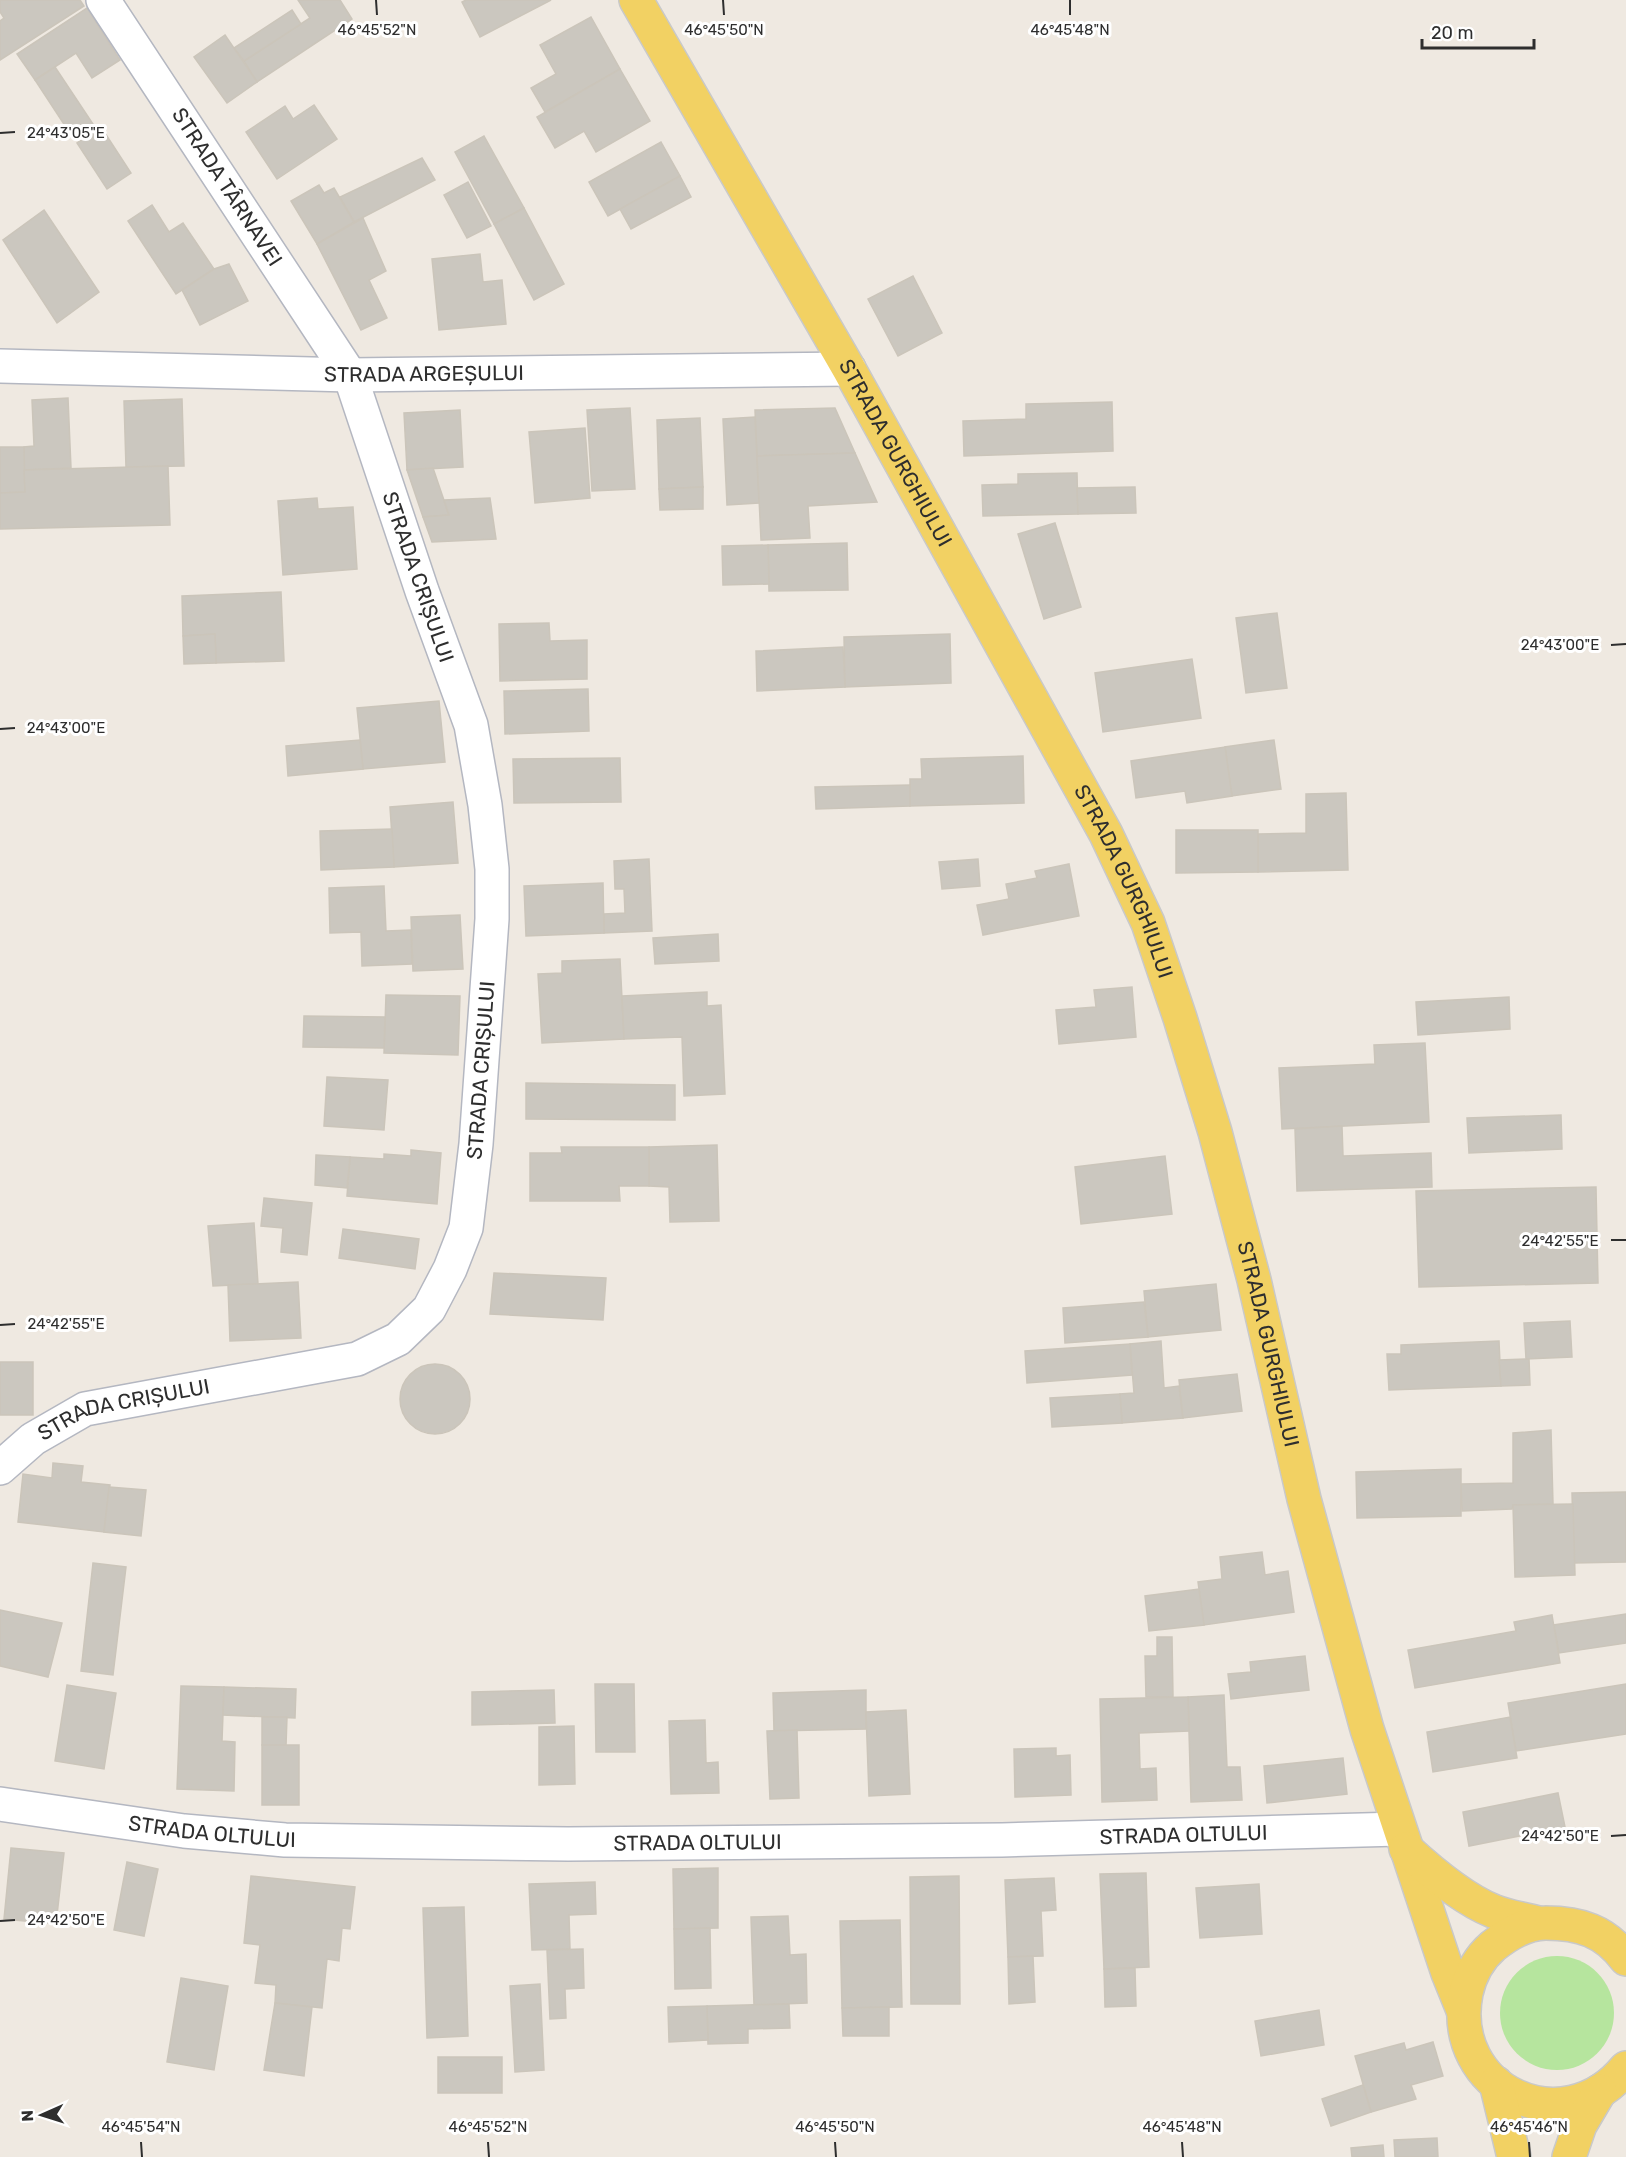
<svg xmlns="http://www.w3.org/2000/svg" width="1626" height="2157" viewBox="0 0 1626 2157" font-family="Rubik,sans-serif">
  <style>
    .green { fill: #b6e59e }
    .building { fill: #cbc7bf; stroke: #cbc5ba; stroke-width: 1.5 }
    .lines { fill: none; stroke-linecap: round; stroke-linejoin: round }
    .minor-casing { stroke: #b4b7c1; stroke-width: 36 }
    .major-casing { stroke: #c9c9c9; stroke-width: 36 }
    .minor { stroke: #fff; stroke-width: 33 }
    .major { stroke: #f2d163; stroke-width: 33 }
    .ticks { fill: none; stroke: #2e2e2e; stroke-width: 2 }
    .labels { text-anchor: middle; stroke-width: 6; stroke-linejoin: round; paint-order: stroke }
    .street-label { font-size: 21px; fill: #2e2e2e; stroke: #fff }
    .ticks-label { font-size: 15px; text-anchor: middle; fill: #2e2e2e; stroke: #fff; stroke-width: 6; stroke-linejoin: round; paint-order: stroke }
  </style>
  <rect width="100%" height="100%" fill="#efe9e1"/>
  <circle class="green" cx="1557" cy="2013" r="57"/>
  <g class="building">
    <path d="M0,0H80L84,6L0,60V21L4,18L0,12Z"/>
    <path d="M298,0H340L352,19L257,82L244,61L310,18Z"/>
    <path d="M466,0H551L480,37L462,2Z"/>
    <path d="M87,8L120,60L92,78L76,53L35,80L17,54Z"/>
    <path d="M292,10L301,24L244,61L234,48Z"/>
    <path d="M591,17L620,69L545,112L531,88L556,74L540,45Z"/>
    <path d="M225,35L257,82L227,103L194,57Z"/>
    <path d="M55,67L93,124L73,138L35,80Z"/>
    <path d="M620,69L650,121L596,152L584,131L555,148L537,117Z"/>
    <path d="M314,105L337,139L277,179L246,132L285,106L293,119Z"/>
    <path d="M101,127L131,173L107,189L77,143Z"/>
    <path d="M484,136L524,208L494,224L455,152Z"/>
    <path d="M661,142L680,176L608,216L589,182Z"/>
    <path d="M422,158L435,180L354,222L340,197Z"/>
    <path d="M680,176L691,197L631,229L620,209Z"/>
    <path d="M468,182L491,226L467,238L444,195Z"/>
    <path d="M319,185L324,193L334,188L354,222L317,244L291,201Z"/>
    <path d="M152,205L169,232L183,223L214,269L176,294L128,221Z"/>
    <path d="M524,208L564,284L534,300L494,224Z"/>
    <path d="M44,210L99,292L57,323L3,240Z"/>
    <path d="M363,218L386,271L369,280L387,318L361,330L317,244Z"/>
    <path d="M480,254L483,282L502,280L506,324L439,330L432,259Z"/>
    <path d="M229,264L248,301L200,325L182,290L214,269Z"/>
    <path d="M913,276L942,333L898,356L868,299Z"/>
    <path d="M68,398L71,468L24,470V447L34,446L32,400Z"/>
    <path d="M182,399L184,466L126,467L124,401Z"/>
    <path d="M1112,402L1113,451L964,456L963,421L1026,419V404Z"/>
    <path d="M630,408L635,489L592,491L587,410Z"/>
    <path d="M835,408L855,453L757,456L755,410Z"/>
    <path d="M460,410L463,467L407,470L404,413Z"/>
    <path d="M755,417L759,503L727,505L723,419Z"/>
    <path d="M700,418L703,487L659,489L657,420Z"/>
    <path d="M585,428L590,498L535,503L529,432Z"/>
    <path d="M0,447H24L25,492L0,493Z"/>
    <path d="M855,453L877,502L808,506L810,538L761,540L757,456Z"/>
    <path d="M168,466L170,525L0,529V493L25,492L24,470Z"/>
    <path d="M433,468L449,515L423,517L407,470Z"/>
    <path d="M1077,473L1078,514L983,516L982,485L1018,484V474Z"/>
    <path d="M703,487V509L660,510L659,489Z"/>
    <path d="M1135,487L1136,513L1078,514L1077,488Z"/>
    <path d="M317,498L318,509L353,507L357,569L283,575L278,501Z"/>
    <path d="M490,498L496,539L432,542L423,517L449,515L444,500Z"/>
    <path d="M1055,523L1081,607L1044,619L1018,534Z"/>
    <path d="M847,543L848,590L769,591L768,545Z"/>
    <path d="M768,545L769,584L723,585L722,546Z"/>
    <path d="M281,592L284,661L216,663L215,634L183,636L182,596Z"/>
    <path d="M1277,613L1287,688L1246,693L1236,618Z"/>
    <path d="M549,623L550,641L587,640V679L500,681L499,624Z"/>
    <path d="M215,634L216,663L184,664L183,636Z"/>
    <path d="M950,634L951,683L845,687L844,637Z"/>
    <path d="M843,647L845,687L757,691L756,651Z"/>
    <path d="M1192,659L1201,718L1103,732L1095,673Z"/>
    <path d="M588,689L589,731L505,734L504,691Z"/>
    <path d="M439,701L445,762L363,769L357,708Z"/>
    <path d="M360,740L363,769L288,776L286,746Z"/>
    <path d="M1274,740L1281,789L1232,796L1225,747Z"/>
    <path d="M1225,747L1232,796L1187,803L1185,791L1136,798L1131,761Z"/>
    <path d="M1023,756L1024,803L910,806V779H922L921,759Z"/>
    <path d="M620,758L621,802L514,803L513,759Z"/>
    <path d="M910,785V806L816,809L815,787Z"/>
    <path d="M1346,793L1348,870L1258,872V834L1306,833V794Z"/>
    <path d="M453,802L458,863L394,867L390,807Z"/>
    <path d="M392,829L394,867L321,870L320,831Z"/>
    <path d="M1176,830H1258V872L1176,873Z"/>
    <path d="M649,859L652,931L604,933V914L625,913L624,889H615L614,861Z"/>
    <path d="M978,859L980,886L942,889L939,862Z"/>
    <path d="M1069,864L1079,916L983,935L977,905L1009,899L1006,884L1037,878L1035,871Z"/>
    <path d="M603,883L604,933L526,936L524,886Z"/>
    <path d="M384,886L386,931L411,930L412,964L362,966L361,932L330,933L329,888Z"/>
    <path d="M460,915L463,969L413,971L411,917Z"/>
    <path d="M718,934L719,961L655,964L653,938Z"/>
    <path d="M620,959L624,1039L542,1043L538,974L562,973V961Z"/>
    <path d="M1132,987L1136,1037L1059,1044L1056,1010L1096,1007L1094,990Z"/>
    <path d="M707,992V1006L721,1005L725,1094L684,1096L682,1037L624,1039L622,996Z"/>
    <path d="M386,995L460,996L458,1055L384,1053Z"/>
    <path d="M1509,997L1510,1029L1418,1035L1416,1002Z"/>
    <path d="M304,1016L385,1017L384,1048L303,1047Z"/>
    <path d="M1425,1043L1429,1122L1282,1129L1279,1068L1375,1064L1374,1045Z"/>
    <path d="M327,1077L388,1080L384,1130L324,1126Z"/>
    <path d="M526,1083L675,1085V1120L526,1119Z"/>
    <path d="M1561,1115L1562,1149L1469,1153L1467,1118Z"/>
    <path d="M1342,1126L1343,1156L1431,1153L1432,1187L1297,1191L1295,1129Z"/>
    <path d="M717,1145L719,1221L670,1222L669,1187L649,1186V1147Z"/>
    <path d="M561,1147H649V1186H619L620,1201H530V1153H562Z"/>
    <path d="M411,1150L441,1153L437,1204L347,1196L350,1157L384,1159V1154L411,1156Z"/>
    <path d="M316,1155L350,1157L347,1188L315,1185Z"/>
    <path d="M1165,1156L1172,1214L1081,1224L1075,1167Z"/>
    <path d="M1596,1187L1598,1283L1419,1287L1416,1191Z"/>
    <path d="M264,1198L312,1203L307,1255L281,1252L283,1228L261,1226Z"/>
    <path d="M254,1223L258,1284L213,1286L208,1226Z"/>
    <path d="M343,1229L419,1239L415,1269L339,1258Z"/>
    <path d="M494,1273L606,1278L603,1320L490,1314Z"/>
    <path d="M298,1282L301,1338L230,1341L228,1285Z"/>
    <path d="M1216,1284L1221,1330L1148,1337L1144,1291Z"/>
    <path d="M1144,1302L1148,1337L1065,1343L1063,1308Z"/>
    <path d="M1570,1321L1572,1357L1526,1359L1524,1323Z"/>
    <path d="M1161,1341L1164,1388L1179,1386L1183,1418L1122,1423L1120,1394L1134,1393L1130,1344Z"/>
    <path d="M1499,1341L1501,1386L1389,1390L1387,1354H1401V1345Z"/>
    <path d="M1130,1344L1132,1375L1027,1383L1025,1351Z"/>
    <path d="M1529,1359L1530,1385L1501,1386L1499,1360Z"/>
    <rect x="0" y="1362" width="33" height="53"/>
    <circle cx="435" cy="1399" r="35"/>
    <path d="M1237,1374L1242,1411L1183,1418L1179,1380Z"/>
    <path d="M1120,1394L1122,1423L1052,1427L1050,1398Z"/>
    <path d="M1551,1430L1553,1504L1513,1505L1512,1509L1462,1511L1461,1484L1513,1483V1433Z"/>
    <path d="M53,1463L83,1466L81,1482L110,1485L104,1532L18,1522L23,1474L52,1478Z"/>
    <path d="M1461,1469V1516L1357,1518L1356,1472Z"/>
    <path d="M109,1487L146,1490L141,1536L104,1532Z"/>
    <path d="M1626,1492V1562L1574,1563L1572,1493Z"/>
    <path d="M1573,1504L1575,1575L1515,1577L1513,1505Z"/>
    <path d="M1262,1552L1265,1575L1288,1571L1294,1612L1204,1625L1198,1582L1222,1579L1220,1557Z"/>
    <path d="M93,1563L126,1567L113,1675L81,1671Z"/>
    <path d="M1199,1589L1204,1625L1149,1631L1145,1596Z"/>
    <path d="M0,1610L62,1623L48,1677L0,1666Z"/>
    <path d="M1626,1614V1643L1559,1653L1554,1625Z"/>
    <path d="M1552,1615L1560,1663L1415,1688L1408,1650L1516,1631L1514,1622Z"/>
    <path d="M1157,1637H1172L1173,1697H1146L1145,1656H1157Z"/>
    <path d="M1305,1656L1309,1690L1231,1699L1228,1674L1251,1672L1250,1662Z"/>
    <path d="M595,1684H634L635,1752H596Z"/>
    <path d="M1626,1684V1734L1516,1751L1508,1703Z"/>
    <path d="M67,1685L116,1693L104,1769L55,1761Z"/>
    <path d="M181,1686L224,1687L222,1741L235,1742L234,1791L177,1789Z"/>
    <path d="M224,1687L296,1689L295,1718L223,1715Z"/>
    <path d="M554,1690L555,1723L472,1725V1692Z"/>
    <path d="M866,1690V1729L774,1731L773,1693Z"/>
    <path d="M1224,1695L1227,1767H1240L1242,1800L1191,1802L1188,1697Z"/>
    <path d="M1188,1697L1189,1731L1139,1733L1140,1769L1156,1768L1157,1800L1102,1802L1100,1699Z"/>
    <path d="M906,1710L910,1794L869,1796L866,1712Z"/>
    <path d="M262,1717H287L286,1746L262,1745Z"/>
    <path d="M1510,1717L1517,1758L1433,1772L1427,1732Z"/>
    <path d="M705,1720L706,1763L718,1762L719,1793L671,1794L669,1721Z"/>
    <path d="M574,1726L575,1784L539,1785V1727Z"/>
    <path d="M797,1730L799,1798L770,1799L767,1731Z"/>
    <rect x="262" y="1745" width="37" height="60"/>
    <path d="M1056,1748V1756L1070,1755L1071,1795L1015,1797L1014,1749Z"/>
    <path d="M1343,1758L1347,1794L1267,1803L1264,1766Z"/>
    <path d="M1558,1793L1565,1827L1469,1846L1463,1812Z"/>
    <path d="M11,1848L64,1853L56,1924L4,1919Z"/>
    <path d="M127,1862L158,1869L144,1936L114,1930Z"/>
    <path d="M718,1868V1928L674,1929L673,1869Z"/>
    <path d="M1146,1873L1149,1967L1104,1969L1100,1874Z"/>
    <path d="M251,1876L355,1887L350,1929L342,1928L339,1961L327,1959L322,2008L275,2003L276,1985L255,1983L260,1945L244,1943Z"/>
    <path d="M959,1876L960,2004H911L910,1877Z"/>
    <path d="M1054,1878L1056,1910L1041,1911L1043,1956L1008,1957L1005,1880Z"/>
    <path d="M595,1882L596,1914L569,1915L570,1949L532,1950L529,1884Z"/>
    <path d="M1259,1884L1262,1934L1200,1938L1196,1888Z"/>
    <path d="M464,1907L468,2036L427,2038L423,1908Z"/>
    <path d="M788,1916L790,1955L806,1954L807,2003L754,2005L751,1917Z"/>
    <path d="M900,1920L902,2007L842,2008L840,1921Z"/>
    <path d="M710,1928L711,1988L675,1989L674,1929Z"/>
    <path d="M583,1949L584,1988L565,1989L566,2018L550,2019L547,1950Z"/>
    <path d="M1033,1956L1035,2002L1009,2004L1008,1957Z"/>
    <path d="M1135,1968L1136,2006L1105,2007L1104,1969Z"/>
    <path d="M181,1978L228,1986L214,2070L167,2062Z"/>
    <path d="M540,1984L544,2070L515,2072L510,1986Z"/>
    <path d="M275,2003L312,2007L304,2076L264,2070Z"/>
    <path d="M789,2004L790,2028L748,2029V2043L708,2044L707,2006Z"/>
    <path d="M707,2006L708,2040L669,2042L668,2007Z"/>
    <path d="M889,2007V2036H843L842,2008Z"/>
    <path d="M1319,2010L1324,2045L1261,2056L1255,2021Z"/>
    <path d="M1433,2042L1443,2076L1411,2085L1416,2099L1371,2112L1355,2056L1404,2043L1406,2050Z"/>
    <rect x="438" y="2057" width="64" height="36"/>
    <path d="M1363,2085L1371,2112L1331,2126L1322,2099Z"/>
    <path d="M1437,2138L1438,2157H1395L1394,2140Z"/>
    <path d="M1383,2145L1384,2157H1352L1351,2148Z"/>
  </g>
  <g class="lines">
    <g class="minor-casing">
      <g id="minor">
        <path id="s1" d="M0,366L350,375L849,369"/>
        <path id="s2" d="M0,1468L33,1439L85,1409L357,1359L398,1339L429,1309L450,1269L466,1228L476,1144L492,919V869L485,805L471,725L422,591L350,375L103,0"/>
        <path id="s3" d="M0,1804L184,1831L285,1840L568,1844L1002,1840L1399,1829"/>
      </g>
    </g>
    <g class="major-casing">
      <g id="major">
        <path id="s4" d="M636,0L849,369L1106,834L1148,923L1180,1018L1215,1132L1254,1280L1304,1499L1367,1729L1448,1973L1463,2010"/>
        <path d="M1406,1849C1430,1871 1463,1899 1493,1911C1507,1917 1524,1919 1538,1923"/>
        <path d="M1626,1959C1605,1931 1580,1923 1546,1923C1526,1923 1508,1934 1493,1946C1479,1958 1470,1975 1466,1993C1447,2090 1563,2145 1626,2068"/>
        <path d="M1496,2083L1514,2157"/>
        <path d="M1569,2157L1580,2125L1600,2091"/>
      </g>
    </g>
    <use href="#minor" class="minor"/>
    <use href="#major" class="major"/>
  </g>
  <path class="ticks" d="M376,0L377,15M723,0L724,15M1070,0V15M0,133L15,132M1611,645L1626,644M0,729L15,728M1611,1240H1626M0,1325L15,1324M1611,1836L1626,1835M0,1921L15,1920M141,2142L142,2157M488,2142L489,2157M835,2142L836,2157M1182,2142L1183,2157M1529,2142L1530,2157"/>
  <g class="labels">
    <g class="street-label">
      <text transform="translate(227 187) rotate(57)" y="7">STRADA TÂRNAVEI</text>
      <text dy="7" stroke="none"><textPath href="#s1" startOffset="424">STRADA ARGEȘULUI</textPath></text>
      <text dy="7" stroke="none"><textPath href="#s4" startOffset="522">STRADA GURGHIULUI</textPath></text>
      <text transform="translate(418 577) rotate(71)" y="7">STRADA CRIȘULUI</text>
      <text dy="7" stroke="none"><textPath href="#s4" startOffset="1008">STRADA GURGHIULUI</textPath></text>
      <text dy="7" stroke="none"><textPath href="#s2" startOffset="717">STRADA CRIȘULUI</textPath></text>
      <text dy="7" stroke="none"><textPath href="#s4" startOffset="1494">STRADA GURGHIULUI</textPath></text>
      <text dy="7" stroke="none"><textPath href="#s2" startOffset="141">STRADA CRIȘULUI</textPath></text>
      <text dy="7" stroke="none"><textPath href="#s3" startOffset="214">STRADA OLTULUI</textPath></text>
      <text dy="7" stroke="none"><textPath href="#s3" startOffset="1186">STRADA OLTULUI</textPath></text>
      <text dy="7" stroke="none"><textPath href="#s3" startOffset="700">STRADA OLTULUI</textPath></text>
    </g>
  </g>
  <g class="ticks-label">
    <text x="377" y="35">46°45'52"N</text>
    <text x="724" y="35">46°45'50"N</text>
    <text x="1070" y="35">46°45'48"N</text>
    <text x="66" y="138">24°43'05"E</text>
    <text x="1560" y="650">24°43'00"E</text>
    <text x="66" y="733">24°43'00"E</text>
    <text x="1560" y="1246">24°42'55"E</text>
    <text x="66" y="1329">24°42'55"E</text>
    <text x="1560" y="1841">24°42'50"E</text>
    <text x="66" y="1925">24°42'50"E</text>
    <text x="141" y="2132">46°45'54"N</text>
    <text x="488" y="2132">46°45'52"N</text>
    <text x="835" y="2132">46°45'50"N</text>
    <text x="1182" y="2132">46°45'48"N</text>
    <text x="1529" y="2132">46°45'46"N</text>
  </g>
  <g transform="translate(42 2115) rotate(267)" stroke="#ffffff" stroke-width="4.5" paint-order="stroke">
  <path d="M0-4.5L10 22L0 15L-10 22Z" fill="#2e2e2e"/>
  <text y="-9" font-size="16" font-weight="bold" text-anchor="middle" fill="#2e2e2e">N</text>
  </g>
  <path d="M1422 39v9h112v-9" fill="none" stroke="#2e2e2e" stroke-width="3"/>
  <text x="1431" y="39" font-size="18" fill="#2e2e2e" stroke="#ffffff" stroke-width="4.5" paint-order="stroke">20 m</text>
</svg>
